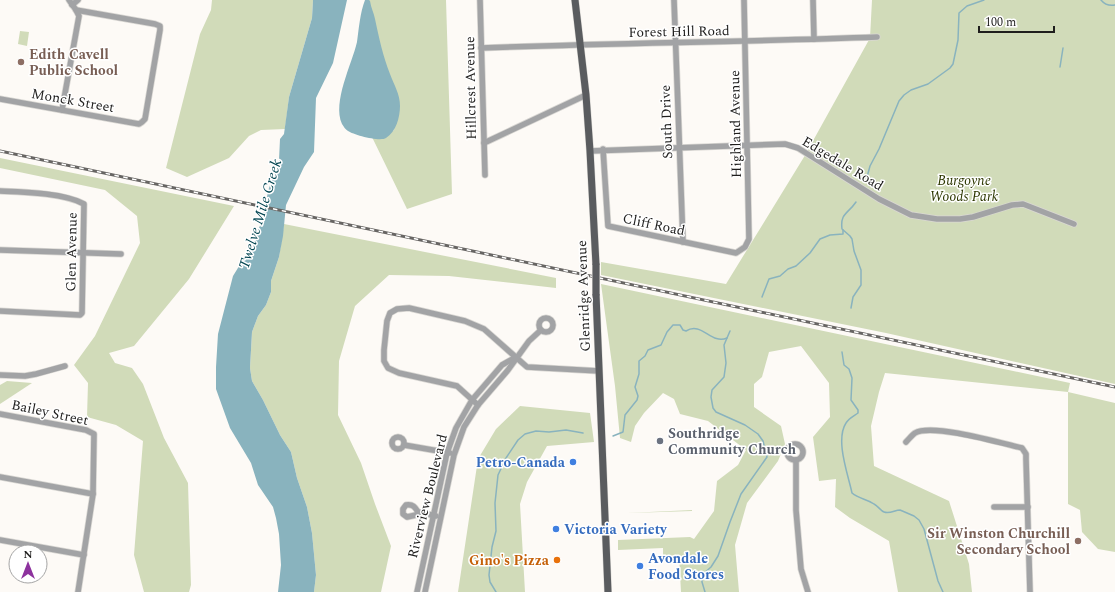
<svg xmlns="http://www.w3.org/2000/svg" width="1115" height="592" viewBox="0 0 1115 592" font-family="Spectral,serif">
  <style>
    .green { fill: #d1dbb9 }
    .water { fill: #89b3be }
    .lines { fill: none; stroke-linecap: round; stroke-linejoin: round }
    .stream { stroke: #89b3be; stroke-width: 1.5 }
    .minor-casing { stroke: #d9d7d3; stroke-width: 7 }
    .major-casing { stroke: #d9d7d3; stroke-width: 8 }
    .minor { stroke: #a2a3a5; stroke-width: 5.5 }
    .major { stroke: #5a5c5f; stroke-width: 7 }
    .rail-casing { stroke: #676563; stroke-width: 3 }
    .rail { stroke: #fff; stroke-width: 1.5; stroke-dasharray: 4.5; stroke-linecap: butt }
    .major-bridge-casing { stroke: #d9d7d3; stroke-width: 8; stroke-linecap: butt }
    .major-bridge { stroke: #5a5c5f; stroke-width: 7 }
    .education-dot { fill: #8d6e63; stroke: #fff; stroke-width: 1.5 }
    .worship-dot { fill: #6b7280; stroke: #fff; stroke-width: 1.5 }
    .shop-dot { fill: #3f7fe0; stroke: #fff; stroke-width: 1.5 }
    .food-dot { fill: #e8710a; stroke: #fff; stroke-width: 1.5 }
    .labels { text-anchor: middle; stroke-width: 3; stroke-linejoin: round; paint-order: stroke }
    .street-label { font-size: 14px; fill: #1f1e1d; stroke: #fff }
    .education-label { font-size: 14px; font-weight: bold; fill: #785e54; stroke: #fff; text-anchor: start }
    .park-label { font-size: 14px; font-style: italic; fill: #2d3700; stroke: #fff }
    .worship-label { font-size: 14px; font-weight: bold; fill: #5b616d; stroke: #fff; text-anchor: start }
    .shop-label { font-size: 14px; font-weight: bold; fill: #366cbe; stroke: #fff; text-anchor: start }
    .food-label { font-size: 14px; font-weight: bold; fill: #c56008; stroke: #fff; text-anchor: end }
    .water-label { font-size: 15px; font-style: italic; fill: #044652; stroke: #fff }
  </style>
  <rect width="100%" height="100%" fill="#fdfaf6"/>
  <g class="green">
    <path d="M212,0H313L312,18L289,97L285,129L261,130L249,136L229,158L187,177L166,168L200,34L211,10Z"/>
    <path d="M366,0H446L452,194L407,209L372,137H384L394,130L395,123Z"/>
    <path d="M872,0H1115V384L886,333L601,275V262L726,284L804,157L870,38Z"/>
    <path d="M20,31L29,32L27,46L18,44Z"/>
    <path d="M0,158L234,206L189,279L134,346L109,353L115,363L132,368L143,384L164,438L188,483L191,585L189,592H144L134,555L143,441L116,425L87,417L88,383L74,365L95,336L140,243L137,216L105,190L0,168Z"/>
    <path d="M284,224L556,278V288L449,276L389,275L355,306L339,361L338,415L361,463L375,504L391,546L381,592H314L316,575L312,533L307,507L297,478L291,452L280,435L263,400L252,381L250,368L252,332L258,316L266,305L271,292V281L279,257Z"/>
    <path d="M601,284L1070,383L1068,392L1115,403V552L1098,549L1082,532L1080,510L1068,504V392L885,373L879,392L871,426L874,466L949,501L969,564L972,592H898L889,541L850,518L835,507L836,479L819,481L813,437L830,417L829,383L801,346L769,352L762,377L754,384V407L781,426L785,444L778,461L747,503L735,545L739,592H681L679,556H663V548L618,550V540L690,537L694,539L714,511L717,481L738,465L746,450L708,421L680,414L674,399L663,393L644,413L635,426L631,442L620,438L615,386Z"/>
    <path d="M7,381L32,383L0,404V385Z"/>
    <path d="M520,406L590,413L594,442L547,446L527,482L520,504L525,592H458L478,459L496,429Z"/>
    <path d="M692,511L629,513H628L692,510Z"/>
  </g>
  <g class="water">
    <path d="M313,0H347L333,63L316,98L314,152L304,167L286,205L283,236L279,257L271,281V292L266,305L258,316L252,332L250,368L252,381L263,400L280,435L291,452L297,478L307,507L312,533L316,575L314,592H278L281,565L279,534L276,518L273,507L258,485L251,463L230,428L216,389V367L218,334L233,276L241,263L249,253L261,223L269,188L279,160L280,139L284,134L289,97L312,18Z"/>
    <path d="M365,0H369L370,1C371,8 374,13 375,19C379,38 383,56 390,74C394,85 400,94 400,106C400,117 396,132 386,138C380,142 354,135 348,131C345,129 344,127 342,124C332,102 352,64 357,42C359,28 360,13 365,0Z"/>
  </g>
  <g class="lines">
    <g class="stream">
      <path d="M1101,0C1105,5 1109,6 1115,5"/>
      <path d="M1060,67L1063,48"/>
      <path d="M867,177L870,166L879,149L899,101L904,95L911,90L928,84L950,68L953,64L958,40L959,13L967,6L984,0"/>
      <path d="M762,297L769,279L780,276L788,269L796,266L810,253L820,239L830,235L843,234V230"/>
      <path d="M851,308L853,297L861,285V270L854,251L852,239L850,236L842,229C840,213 848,214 856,202"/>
      <path d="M842,352L844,365L849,369L852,378L851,400L858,410V413C854,416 849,418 846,423C835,440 848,474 852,493C859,499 867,499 874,504C878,506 881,511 884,512C890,514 895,510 900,510L914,516L919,520L924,529L938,581L943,592"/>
      <path d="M613,436L623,432L625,415L637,400L638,396L635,387L639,374V361L645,356L648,350L661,345L667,332L673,325H680L683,330L686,331C702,321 711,345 727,338"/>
      <path d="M496,592L490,582L489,575L492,547L496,531L495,503L498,475L506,458L518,440L525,434L536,431L549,432L566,430L583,433"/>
      <path d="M705,592L702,582V575L711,567L718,556L730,522L741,494L767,457L763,441L758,434L745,425L716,412L713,408L711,397L712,390L724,377L726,363L724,345L730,331"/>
    </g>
    <g class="minor-casing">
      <g id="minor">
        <path d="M480,0L485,175"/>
        <path d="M674,0L683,242"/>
        <path d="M813,0L814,39"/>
        <path d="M72,5L78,0"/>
        <path d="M481,48C613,43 745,42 877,37"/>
        <path d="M0,99L139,124L142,122L145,119L160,30V26L155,24L76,10"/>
        <path d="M62,110L79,16L76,10L69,0"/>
        <path d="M484,143L586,95"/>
        <path d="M603,149L608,226L736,253L745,247L749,239L744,0"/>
        <path d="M590,151L785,144L798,148L879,199L911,215L937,219H960L973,217L1012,205L1023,204L1074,224"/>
        <path d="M0,191C23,192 64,193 84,204L82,313L80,315L0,311"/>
        <path d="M0,250L121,254"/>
        <circle cx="546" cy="325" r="7"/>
        <path d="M0,375L25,376L36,374L65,366"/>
        <path d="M478,405L457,386L399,373L388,368L384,361V350L387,321L390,313L397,309L409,308L465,321L484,329L527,367L599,371"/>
        <path d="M0,414L86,430L94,434L93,494L78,592"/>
        <circle cx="398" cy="443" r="6"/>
        <path d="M906,442C909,439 912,435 915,433C932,423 1001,443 1022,448L1026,454V459L1030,592"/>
        <circle cx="795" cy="452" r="8"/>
        <path d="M404,445L450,453"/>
        <path d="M796,460V510L801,569L808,592"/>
        <path d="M0,477L93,494"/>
        <path d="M994,507H1028"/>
        <path d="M418,512L416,515L407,517L403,514V509L406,505C413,504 415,507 418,512L436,516"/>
        <path d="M0,540L84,555"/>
        <path d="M417,592L447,453L456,428L472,400L502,365L516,357"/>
        <path d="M425,592L454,455L464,427L478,405L508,370L529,341L541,330"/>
      </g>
    </g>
    <g class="major-casing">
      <g id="major">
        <path d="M575,0L586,95L590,151L596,265"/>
        <path d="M596,294L608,592"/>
      </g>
    </g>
    <use href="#minor" class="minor"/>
    <use href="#major" class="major"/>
    <g class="rail-casing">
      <path id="rail" d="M0,151L1115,387"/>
    </g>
    <use href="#rail" class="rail"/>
    <g class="major-bridge-casing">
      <path id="major-bridge" d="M596,265V294"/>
    </g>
    <use href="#major-bridge" class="major-bridge"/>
  </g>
  <g class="education-dot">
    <circle cx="21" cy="62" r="4"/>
    <circle cx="1078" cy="541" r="4"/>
  </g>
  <circle class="worship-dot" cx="660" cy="441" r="4"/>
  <g class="shop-dot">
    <circle cx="573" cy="462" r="4"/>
    <circle cx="556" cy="529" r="4"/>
    <circle cx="640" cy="566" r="4"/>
  </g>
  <circle class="food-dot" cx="557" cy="560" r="4"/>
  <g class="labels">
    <g class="street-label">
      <text transform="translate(679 31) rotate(-1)" y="5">Forest Hill Road</text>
      <text transform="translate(470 88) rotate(-91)" y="5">Hillcrest Avenue</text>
      <text transform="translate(73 100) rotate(10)" y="5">Monck Street</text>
      <text transform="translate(666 122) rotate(-92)" y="5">South Drive</text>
      <text transform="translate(735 124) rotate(-91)" y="5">Highland Avenue</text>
      <text transform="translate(843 163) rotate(31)" y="5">Edgedale Road</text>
      <text transform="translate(654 224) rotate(12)" y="5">Cliff Road</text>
      <text transform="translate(71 252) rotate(-89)" y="5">Glen Avenue</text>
      <text transform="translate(583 296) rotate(-92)" y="5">Glenridge Avenue</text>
      <text transform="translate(50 412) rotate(12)" y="5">Bailey Street</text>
      <text transform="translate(427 496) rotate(-76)" y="5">Riverview Boulevard</text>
    </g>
    <g class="education-label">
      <text x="29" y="59">Edith Cavell<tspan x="29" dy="16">Public School</tspan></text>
      <text x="1070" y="538" text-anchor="end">Sir Winston Churchill<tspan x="1070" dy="16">Secondary School</tspan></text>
    </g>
    <g class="park-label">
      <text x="964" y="185">Burgoyne<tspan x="964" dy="16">Woods Park</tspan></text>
    </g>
    <g class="worship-label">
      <text x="668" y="438">Southridge<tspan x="668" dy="16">Community Church</tspan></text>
    </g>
    <g class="shop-label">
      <text x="565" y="467" text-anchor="end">Petro-Canada</text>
      <text x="564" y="534">Victoria Variety</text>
      <text x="648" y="563">Avondale<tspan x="648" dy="16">Food Stores</tspan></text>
    </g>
    <g class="food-label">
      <text x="549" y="565">Gino's Pizza</text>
    </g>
    <g class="water-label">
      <text transform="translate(260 214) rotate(-73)" y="5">Twelve Mile Creek</text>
    </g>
  </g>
  <g transform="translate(28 564)"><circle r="19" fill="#ffffff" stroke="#a5a5a5"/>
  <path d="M0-3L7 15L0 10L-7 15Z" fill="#8d329e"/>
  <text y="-6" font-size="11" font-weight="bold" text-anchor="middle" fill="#1f1e1d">N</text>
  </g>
  <path d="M979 26v6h75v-6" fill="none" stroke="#1f1e1d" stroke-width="2"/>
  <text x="985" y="26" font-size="12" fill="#1f1e1d" stroke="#ffffff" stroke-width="3" paint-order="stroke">100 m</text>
</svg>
